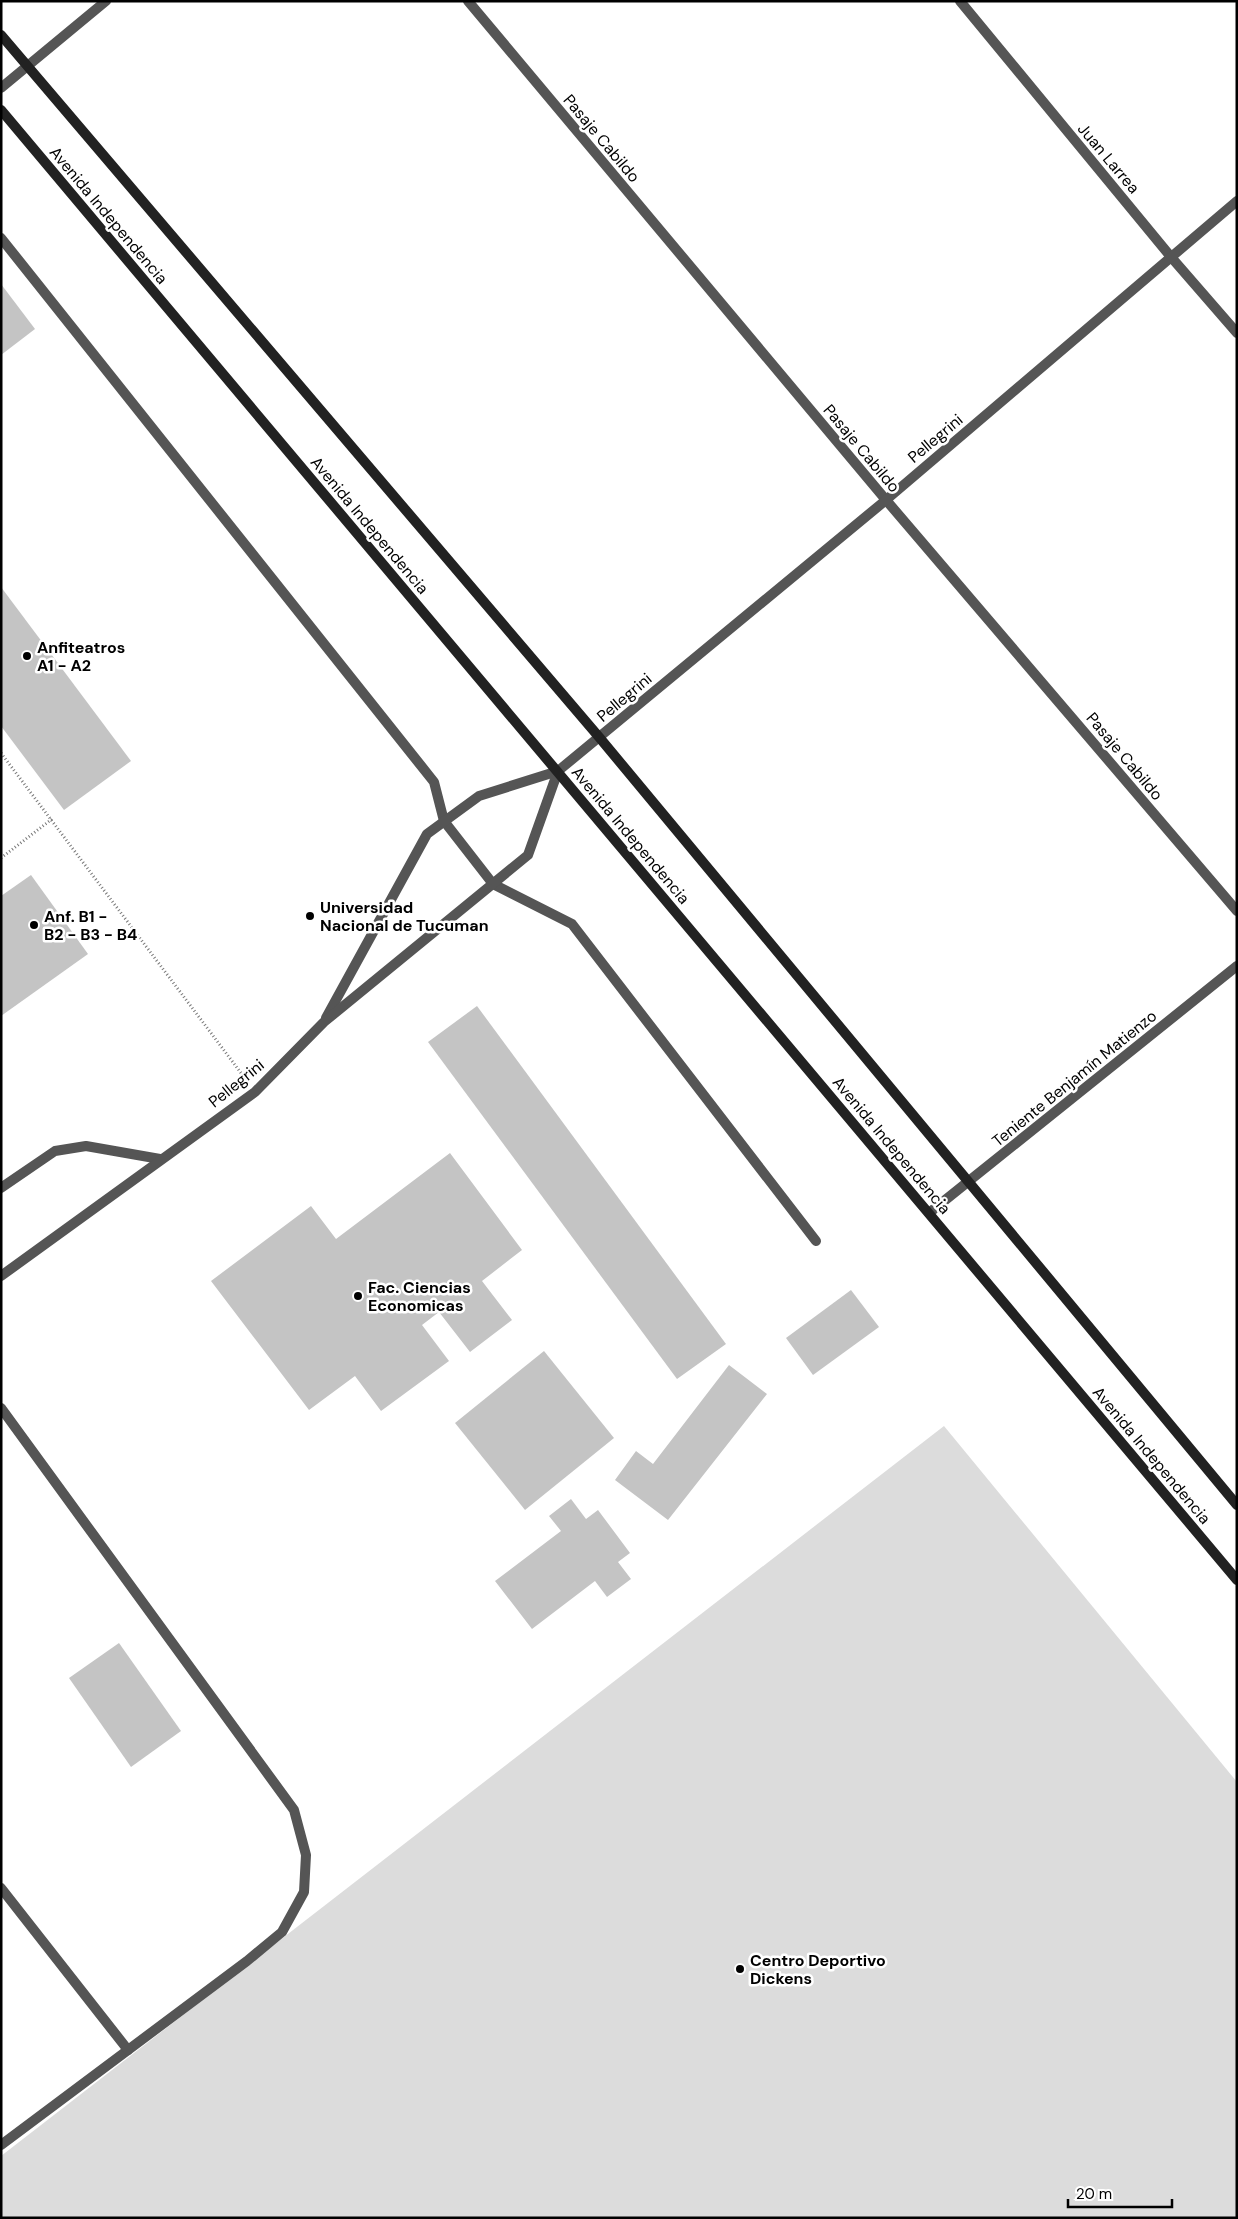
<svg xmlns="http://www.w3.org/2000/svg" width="1238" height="2219" viewBox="0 0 1238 2219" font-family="'DM Sans',sans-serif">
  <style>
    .green { fill: #dcdcdc }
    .building { fill: #c4c4c4 }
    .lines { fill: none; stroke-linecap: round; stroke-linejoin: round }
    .path { stroke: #777; stroke-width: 3; stroke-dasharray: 1 2.5; stroke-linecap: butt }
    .service { stroke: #555; stroke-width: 10 }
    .minor { stroke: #555; stroke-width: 10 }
    .secondary { stroke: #222; stroke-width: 10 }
    .poi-dot { fill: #000; stroke: #fff; stroke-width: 2 }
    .labels { text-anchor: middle; stroke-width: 5; stroke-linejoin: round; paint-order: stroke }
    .street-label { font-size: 16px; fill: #000; stroke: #fff }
    .poi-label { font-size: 16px; font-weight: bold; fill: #000; stroke: #fff; text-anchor: start }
  </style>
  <rect width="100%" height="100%" fill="#fff"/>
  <path class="green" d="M944,1426L1237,1782V2218H1V2156Z"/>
  <g class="building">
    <path d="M1,284L35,329L1,355Z"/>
    <path d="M1,587L131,761L64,810L1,726Z"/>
    <path d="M31,875L88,954L1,1016V896Z"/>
    <path d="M477,1006L726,1344L677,1379L428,1042Z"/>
    <path d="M450,1153L522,1250L482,1281L512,1320L470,1352L439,1312L422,1325L449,1361L381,1411L355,1376L309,1410L211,1281L311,1206L336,1239Z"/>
    <path d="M851,1290L879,1327L813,1375L786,1338Z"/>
    <path d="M544,1351L614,1438L525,1510L455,1423Z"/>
    <path d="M729,1365L767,1394L668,1520L615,1480L636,1451L653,1464Z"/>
    <path d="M571,1499L586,1519L598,1510L630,1553L618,1562L631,1579L607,1597L595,1581L532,1629L495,1581L561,1531L549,1516Z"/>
    <path d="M119,1643L181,1731L131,1767L69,1678Z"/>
  </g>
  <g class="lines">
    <g class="path">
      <path d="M1,753L241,1073"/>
      <path d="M1,858L52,819"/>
    </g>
    <g class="service">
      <path d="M1,238L434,782L444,821L493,884L572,924L816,1241"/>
      <path d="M326,1018L427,834L479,796L558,771"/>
      <path d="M1,1188L55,1151L86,1146L160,1159"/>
      <path d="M1,1276L255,1092L324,1022L528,855L558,771"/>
      <path d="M1,1408L294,1810L306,1855L304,1892L282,1932L247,1961L1,2145"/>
      <path d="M1,1888L128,2050"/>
    </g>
    <g class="minor">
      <path d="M468,1L886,500L1237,911"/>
      <path d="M960,1L1171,257L1237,333"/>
      <path d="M1,88L106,1"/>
      <path d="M558,771L886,500L1237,201"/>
      <path d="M929,1213L1237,966"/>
    </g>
    <g class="secondary">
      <path d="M1,35L599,737L1237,1505"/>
      <path d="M1,110L1237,1580"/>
    </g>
  </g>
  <g class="poi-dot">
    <circle cx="27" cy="656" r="5"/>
    <circle cx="310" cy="916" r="5"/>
    <circle cx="34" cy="925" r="5"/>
    <circle cx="358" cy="1296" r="5"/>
    <circle cx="740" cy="1969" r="5"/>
  </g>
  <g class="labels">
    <g class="street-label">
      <text transform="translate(602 138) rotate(50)" y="6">Pasaje Cabildo</text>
      <text transform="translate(1109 158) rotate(50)" y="6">Juan Larrea</text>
      <text transform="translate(109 215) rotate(50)" y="6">Avenida Independencia</text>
      <text transform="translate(935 438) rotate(-40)" y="6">Pellegrini</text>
      <text transform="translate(862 448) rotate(50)" y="6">Pasaje Cabildo</text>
      <text transform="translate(370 525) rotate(50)" y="6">Avenida Independencia</text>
      <text transform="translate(624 697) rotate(-40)" y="6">Pellegrini</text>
      <text transform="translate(1125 756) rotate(50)" y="6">Pasaje Cabildo</text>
      <text transform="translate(631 835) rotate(50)" y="6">Avenida Independencia</text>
      <text transform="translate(1074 1078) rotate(-39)" y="6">Teniente Benjamín Matienzo</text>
      <text transform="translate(236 1083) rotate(-39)" y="6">Pellegrini</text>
      <text transform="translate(892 1145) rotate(50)" y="6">Avenida Independencia</text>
      <text transform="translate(1152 1455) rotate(50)" y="6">Avenida Independencia</text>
    </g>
    <g class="poi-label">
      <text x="37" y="653">Anfiteatros<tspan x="37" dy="18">A1 - A2</tspan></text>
      <text x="320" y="913">Universidad<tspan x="320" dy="18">Nacional de Tucuman</tspan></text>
      <text x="44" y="922">Anf. B1 -<tspan x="44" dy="18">B2 - B3 - B4</tspan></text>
      <text x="368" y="1293">Fac. Ciencias<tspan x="368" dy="18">Economicas</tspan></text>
      <text x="750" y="1966">Centro Deportivo<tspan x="750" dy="18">Dickens</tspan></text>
    </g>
  </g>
  <rect width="1238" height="2219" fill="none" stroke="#000000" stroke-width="5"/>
  <path d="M1068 2199v8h104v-8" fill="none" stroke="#000000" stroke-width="2.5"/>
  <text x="1076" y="2199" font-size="15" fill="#000000" stroke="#ffffff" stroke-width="4" paint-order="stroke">20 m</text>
</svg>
